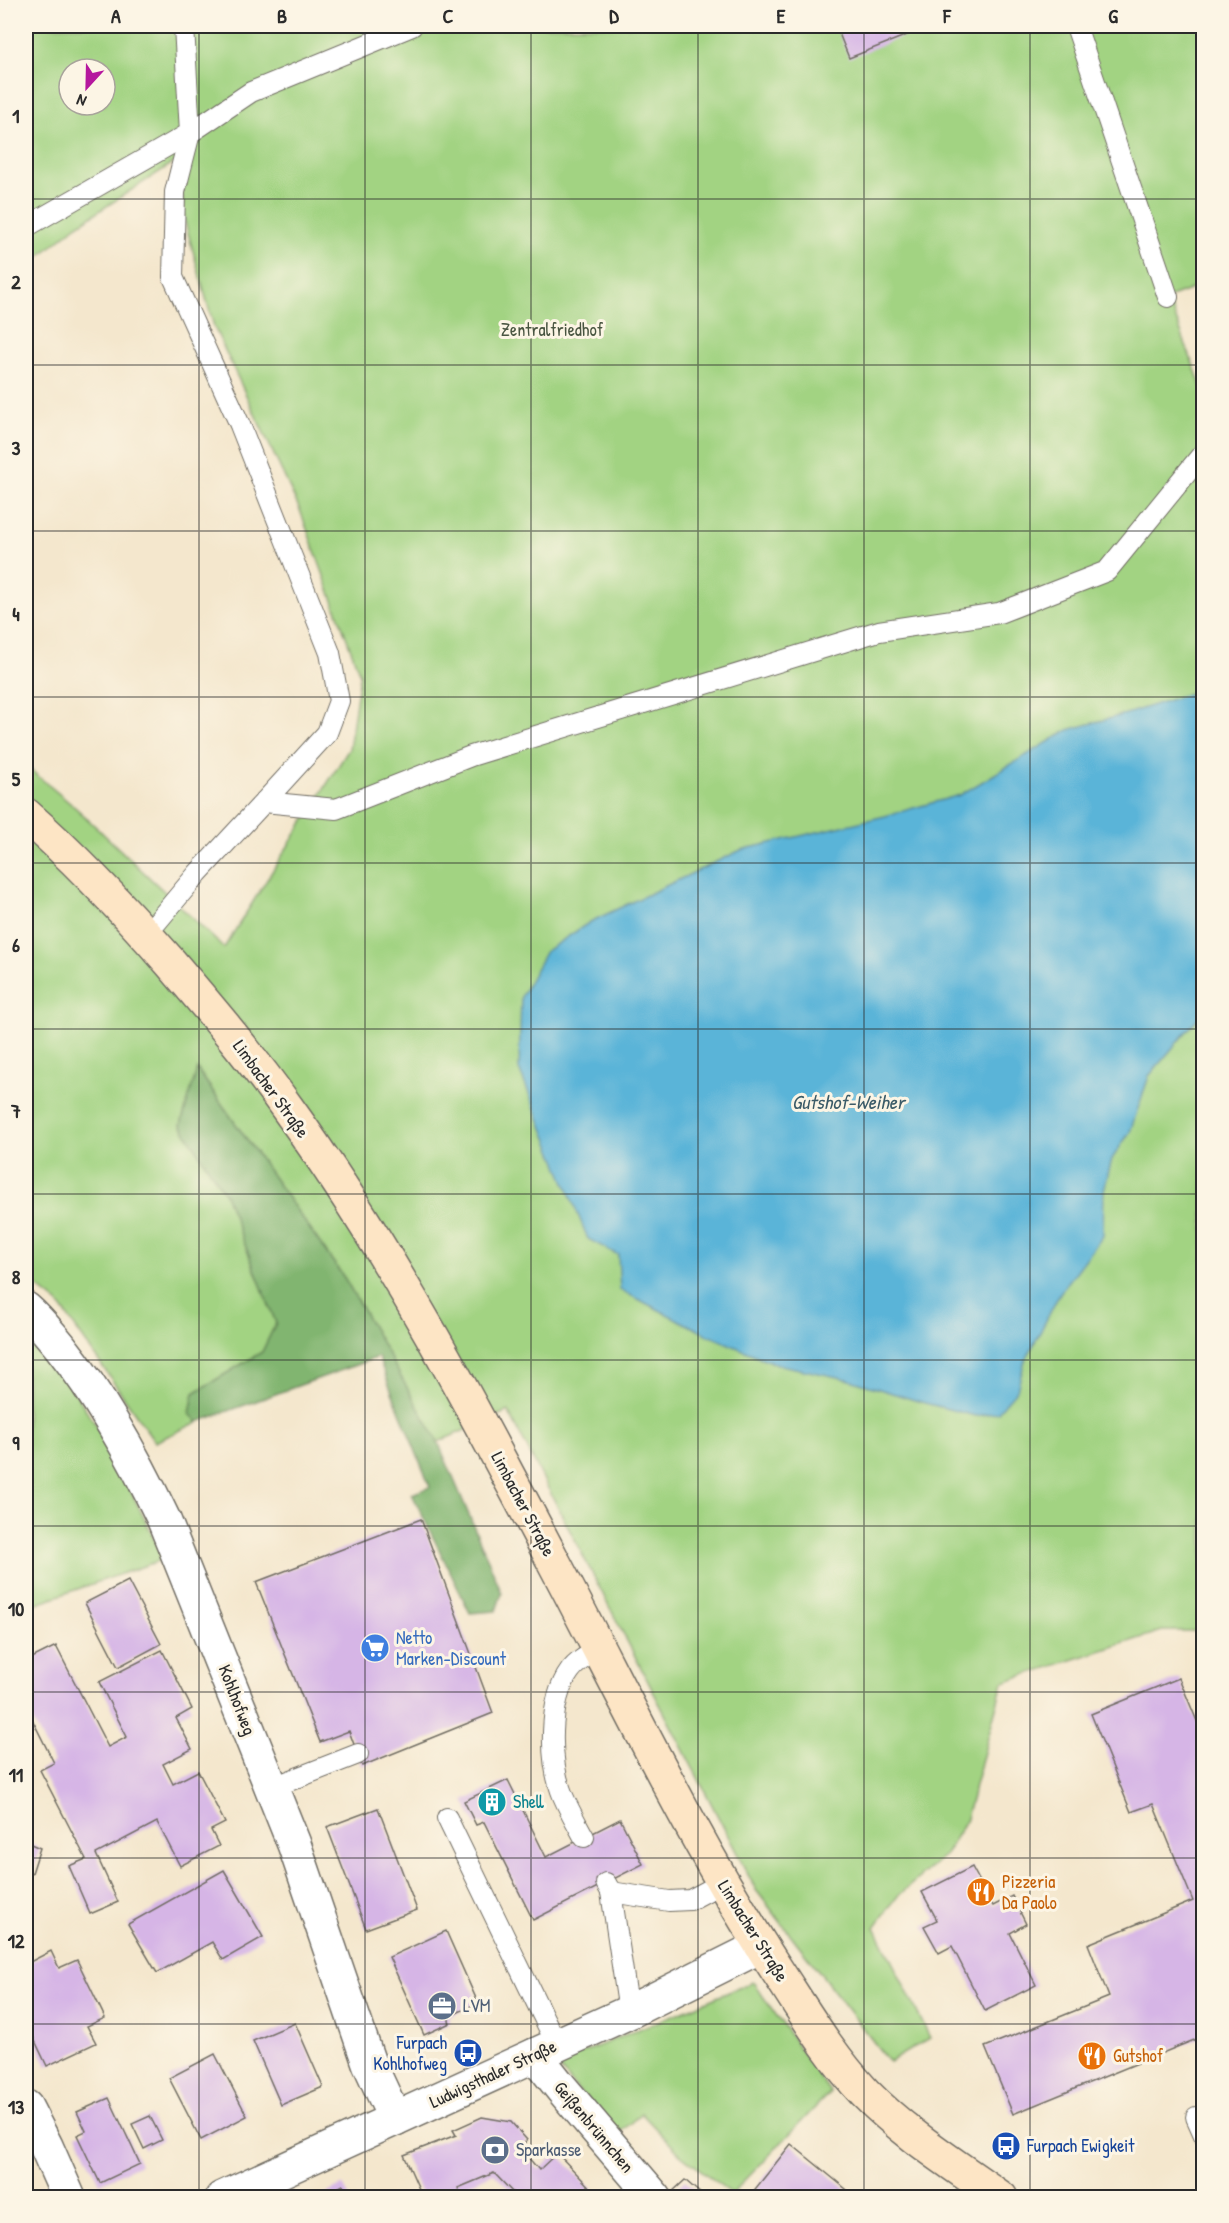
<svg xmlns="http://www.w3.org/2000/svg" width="1229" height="2223" viewBox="0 0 1229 2223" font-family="'Patrick Hand',sans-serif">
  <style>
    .green { fill: #a2d382; stroke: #667f56; stroke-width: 1.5; fill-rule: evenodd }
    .forest { fill: #81b570; stroke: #56704e; stroke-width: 1.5 }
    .water { fill: #5ab4d8; stroke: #427082; stroke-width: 1.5 }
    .building { fill: #d6b5e6 }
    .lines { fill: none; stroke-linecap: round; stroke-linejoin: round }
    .service-casing { stroke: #716d64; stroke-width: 22 }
    .minor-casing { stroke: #716d64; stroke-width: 36 }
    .tertiary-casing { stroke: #716d64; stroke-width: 36 }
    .secondary-casing { stroke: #716d64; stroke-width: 36 }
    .service { stroke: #fff; stroke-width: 20 }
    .minor { stroke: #fff; stroke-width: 33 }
    .tertiary { stroke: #fff; stroke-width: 33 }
    .secondary { stroke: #fde5c5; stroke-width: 33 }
    .grid { fill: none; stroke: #2b2b2b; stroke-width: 1.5; stroke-opacity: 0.55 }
    .labels { text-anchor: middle; stroke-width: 6; stroke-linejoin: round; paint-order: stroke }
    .park-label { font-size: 18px; fill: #495541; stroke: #fcf5e5 }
    .street-label { font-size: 18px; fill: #2b2b2b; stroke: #fcf5e5 }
    .shop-label { font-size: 18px; fill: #366cbe; stroke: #fcf5e5; text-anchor: start }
    .culture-label { font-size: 18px; fill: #0d838f; stroke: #fcf5e5; text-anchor: start }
    .food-label { font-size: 18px; fill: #c56008; stroke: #fcf5e5; text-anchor: start }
    .service-label { font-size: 18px; fill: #4e5e75; stroke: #fcf5e5; text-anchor: start }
    .transit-label { font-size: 18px; fill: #164399; stroke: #fcf5e5; text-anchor: end }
    .water-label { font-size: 20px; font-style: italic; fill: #3b5b68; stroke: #fcf5e5 }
    .neatline { fill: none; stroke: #2b2b2b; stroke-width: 2 }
    .grid-label { font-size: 20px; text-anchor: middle; font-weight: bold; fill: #2b2b2b }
  </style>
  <rect width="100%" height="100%" fill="#fcf5e5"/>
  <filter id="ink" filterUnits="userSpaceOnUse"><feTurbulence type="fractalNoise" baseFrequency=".0167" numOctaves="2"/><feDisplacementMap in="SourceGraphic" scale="12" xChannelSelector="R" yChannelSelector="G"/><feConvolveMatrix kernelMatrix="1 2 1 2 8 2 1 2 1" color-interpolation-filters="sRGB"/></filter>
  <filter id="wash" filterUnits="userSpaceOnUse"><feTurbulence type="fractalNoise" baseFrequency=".008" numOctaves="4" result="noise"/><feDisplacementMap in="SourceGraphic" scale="24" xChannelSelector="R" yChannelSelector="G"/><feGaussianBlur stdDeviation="1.35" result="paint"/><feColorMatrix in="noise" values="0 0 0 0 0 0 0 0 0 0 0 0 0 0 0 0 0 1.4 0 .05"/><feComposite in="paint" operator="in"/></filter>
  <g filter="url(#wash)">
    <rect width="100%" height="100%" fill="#f4e7cd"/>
    <g class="green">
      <path d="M26,26H1203V285L1168,298L1204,393L1203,1631H1162L1003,1682L965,1822L945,1855L897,1897L875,1927L930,2038L889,2062L756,1890L508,1411L438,1442L345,1279L198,1070L181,1125L225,1194L276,1323L262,1352L194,1393L190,1413L198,1422L155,1442L59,1304L26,1278V766L77,809L224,948L349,749L360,675L300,510L214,327L185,222L179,159L76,226L26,267ZM69,69H105V105H69Z"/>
      <path d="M26,1324L34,1330L106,1440L164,1559L26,1607Z"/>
      <path d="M753,1982L830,2092L732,2194L680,2154L641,2113L618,2135L555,2064Z"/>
    </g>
    <path class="forest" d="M197,1069L345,1279L438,1442L502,1593L496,1611L470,1613L412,1494L430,1487L378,1357L198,1422L190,1414L194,1393L262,1352L276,1323L225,1194L181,1125Z"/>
    <path class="water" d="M1203,689V1012L1149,1076L1130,1132L1112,1159L1104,1190L1103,1236L1060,1293L1024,1364L1017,1390L998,1412L975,1416L921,1402L847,1379L776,1364L708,1335L620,1290L618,1255L588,1239L519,1069L521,997L546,951L590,922L741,850L885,816L960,795L1068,730L1126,714Z"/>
    <g id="blocks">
      <g class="building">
        <path d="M784,26H805L787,33Z"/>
        <path d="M836,26H930L849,58Z"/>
        <path d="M421,1519L493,1713L362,1766L349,1731L320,1742L256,1582Z"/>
        <path d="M128,1581L161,1644L118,1667L85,1603Z"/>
        <path d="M56,1646L108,1747L127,1737L99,1682L162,1650L192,1709L176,1718L192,1749L163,1764L173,1784L198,1771L225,1823L211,1830L219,1846L180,1866L157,1822L96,1854L118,1902L90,1914L69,1866L86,1859L40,1770L54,1763L26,1707V1661Z"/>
        <path d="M1179,1678L1204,1738V2036L1013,2114L985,2047L1109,1997L1088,1944L1193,1901L1153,1804L1131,1812L1091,1714Z"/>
        <path d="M508,1780L546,1857L620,1819L643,1864L533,1920L484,1822L476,1825L464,1801Z"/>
        <path d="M378,1808L417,1910L366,1929L327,1827Z"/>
        <path d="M26,1842L40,1848L32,1873L26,1871Z"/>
        <path d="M972,1867L993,1906L1012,1896L1026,1924L1010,1933L1036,1985L985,2011L952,1946L939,1953L924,1926L937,1920L922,1892Z"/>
        <path d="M224,1870L263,1937L223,1960L212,1942L157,1973L128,1924Z"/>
        <path d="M446,1931L478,2003L448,2017L450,2023L424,2035L389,1957Z"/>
        <path d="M51,1951L59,1968L77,1960L105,2018L87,2026L96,2043L47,2066L26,2022V1964Z"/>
        <path d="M295,2023L323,2087L281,2105L253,2041Z"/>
        <path d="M215,2054L247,2116L201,2140L169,2078Z"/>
        <path d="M109,2098L140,2164L100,2183L77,2135L86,2131L77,2112Z"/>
        <path d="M150,2116L162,2140L144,2149L132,2124Z"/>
        <path d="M482,2117L511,2122L527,2140L520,2148L539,2170L557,2153L600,2198H512L515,2195L494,2173L458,2188L462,2198H423L404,2155L456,2135L453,2130Z"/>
        <path d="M791,2144L846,2189L856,2198H748Z"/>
        <path d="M685,2180L701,2194L698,2198H676L671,2193Z"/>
        <path d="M343,2185L350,2198H318Z"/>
      </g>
    </g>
  </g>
  <g filter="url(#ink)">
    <use href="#blocks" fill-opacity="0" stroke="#716d64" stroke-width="1.5"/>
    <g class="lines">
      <g class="service-casing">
        <g id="service">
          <path d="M184,26L190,133L175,192L173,277L240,425L309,600L330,653L339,701L327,733L264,802"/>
          <path d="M1076,26L1168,297"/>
          <path d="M26,227L190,133L251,92L412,26"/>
          <path d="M146,935L198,873L264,802L336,809L471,756L879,631L999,613L1107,571L1204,452"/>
          <path d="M271,1788L358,1754"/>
          <path d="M447,1818L557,2045"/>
          <path d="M584,1837C577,1824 569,1810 563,1796C549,1762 548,1701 570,1671C577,1661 589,1655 599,1649"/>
          <path d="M606,1883L611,1892L629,2012"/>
          <path d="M611,1892L669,1901L690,1900L722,1883"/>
          <path d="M1196,2117L1204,2135"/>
        </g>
      </g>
      <g class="minor-casing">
        <g id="minor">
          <path d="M26,1309C39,1320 49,1333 60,1346C102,1399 135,1459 164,1520L294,1844L369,2063L395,2119"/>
          <path d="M535,2055L562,2089L655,2198"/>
          <path d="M26,2107L46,2146L69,2198"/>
        </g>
      </g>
      <g class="tertiary-casing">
        <path id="tertiary" d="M222,2198L629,2012L761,1946"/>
      </g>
      <g class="secondary-casing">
        <path id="secondary" d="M26,815C78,860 125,911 170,962C211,1010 252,1058 288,1109C397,1260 483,1427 569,1591C636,1720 700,1853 780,1975C806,2015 832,2058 865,2093C905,2134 955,2165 1001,2198"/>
      </g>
      <use href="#service" class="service"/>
      <use href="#minor" class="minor"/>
      <use href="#tertiary" class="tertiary"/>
      <use href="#secondary" class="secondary"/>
    </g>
  </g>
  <path class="grid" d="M199,26V2198M365,26V2198M531,26V2198M698,26V2198M864,26V2198M1030,26V2198M26,199H1204M26,365H1204M26,531H1204M26,697H1204M26,863H1204M26,1029H1204M26,1194H1204M26,1360H1204M26,1526H1204M26,1692H1204M26,1858H1204M26,2024H1204"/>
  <defs>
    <g id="supermarket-disc" transform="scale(1.5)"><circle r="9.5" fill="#3f7fe0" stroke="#fcf5e5"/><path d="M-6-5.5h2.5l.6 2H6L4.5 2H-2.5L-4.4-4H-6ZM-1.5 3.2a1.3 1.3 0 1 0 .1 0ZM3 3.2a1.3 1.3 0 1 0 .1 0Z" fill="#fff"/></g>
    <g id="building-disc" transform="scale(1.5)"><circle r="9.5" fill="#0f9aa8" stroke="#fcf5e5"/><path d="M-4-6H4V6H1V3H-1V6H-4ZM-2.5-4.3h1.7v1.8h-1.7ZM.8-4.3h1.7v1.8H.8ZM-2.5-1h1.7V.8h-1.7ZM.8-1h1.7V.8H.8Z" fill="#fff"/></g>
    <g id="restaurant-disc" transform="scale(1.5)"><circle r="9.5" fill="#e8710a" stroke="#fcf5e5"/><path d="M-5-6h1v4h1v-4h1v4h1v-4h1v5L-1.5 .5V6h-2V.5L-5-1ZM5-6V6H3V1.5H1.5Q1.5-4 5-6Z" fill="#fff"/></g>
    <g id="office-disc" transform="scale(1.5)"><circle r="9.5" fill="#5c6f8a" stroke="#fcf5e5"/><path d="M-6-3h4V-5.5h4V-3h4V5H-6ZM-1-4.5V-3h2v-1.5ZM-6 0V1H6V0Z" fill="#fff"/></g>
    <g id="bus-disc" transform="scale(1.5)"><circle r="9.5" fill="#1a4fb4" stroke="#fcf5e5"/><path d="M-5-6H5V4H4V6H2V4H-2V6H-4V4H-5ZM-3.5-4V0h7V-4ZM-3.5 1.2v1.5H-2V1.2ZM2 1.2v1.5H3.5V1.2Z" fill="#fff"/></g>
    <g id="bank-disc" transform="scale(1.5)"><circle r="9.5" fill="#5c6f8a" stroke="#fcf5e5"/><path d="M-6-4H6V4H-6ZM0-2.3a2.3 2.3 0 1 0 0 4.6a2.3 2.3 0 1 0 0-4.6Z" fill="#fff"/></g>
  </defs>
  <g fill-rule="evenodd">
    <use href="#supermarket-disc" x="375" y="1648"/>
    <use href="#building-disc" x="492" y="1802"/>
    <use href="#restaurant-disc" x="981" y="1892"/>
    <use href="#office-disc" x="442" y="2006"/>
    <use href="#bus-disc" x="468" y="2053"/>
    <use href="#restaurant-disc" x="1092" y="2056"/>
    <use href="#bus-disc" x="1006" y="2146"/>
    <use href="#bank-disc" x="495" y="2150"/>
  </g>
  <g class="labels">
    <g class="park-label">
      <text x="552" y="336">Zentralfriedhof</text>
    </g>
    <g class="street-label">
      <text transform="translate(271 1089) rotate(54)" y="6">Limbacher Straße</text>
      <text transform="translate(523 1504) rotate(62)" y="6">Limbacher Straße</text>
      <text transform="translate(237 1700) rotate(69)" y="6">Kohlhofweg</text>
      <text transform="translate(753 1931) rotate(58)" y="6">Limbacher Straße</text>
      <text transform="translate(493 2074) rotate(-25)" y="6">Ludwigsthaler Straße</text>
      <text transform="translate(594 2127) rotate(50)" y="6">Geißenbrünnchen</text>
    </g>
    <g class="shop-label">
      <text x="396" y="1644">Netto<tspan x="396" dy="21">Marken-Discount</tspan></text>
    </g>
    <g class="culture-label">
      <text x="513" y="1808">Shell</text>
    </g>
    <g class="food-label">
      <text x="1002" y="1888">Pizzeria<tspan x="1002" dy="21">Da Paolo</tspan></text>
      <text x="1113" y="2062">Gutshof</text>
    </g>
    <g class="service-label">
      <text x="463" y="2012">LVM</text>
      <text x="516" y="2156">Sparkasse</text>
    </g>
    <g class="transit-label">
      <text x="447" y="2049">Furpach<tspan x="447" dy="21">Kohlhofweg</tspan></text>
      <text x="1027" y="2152" text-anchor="start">Furpach Ewigkeit</text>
    </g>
    <g class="water-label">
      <text x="848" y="1109">Gutshof-Weiher</text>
    </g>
  </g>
  <rect width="1229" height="2223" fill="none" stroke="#fcf5e5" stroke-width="66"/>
  <g transform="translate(87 87) rotate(202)"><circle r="28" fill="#fcf5e5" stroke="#a8a49b" stroke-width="1.5"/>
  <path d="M0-4.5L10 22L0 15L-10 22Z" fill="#b5179e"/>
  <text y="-9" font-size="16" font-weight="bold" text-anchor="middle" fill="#2b2b2b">N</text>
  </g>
  <rect x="33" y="33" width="1163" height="2157" class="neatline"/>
  <g class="grid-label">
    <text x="116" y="23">A</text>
    <text x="282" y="23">B</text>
    <text x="448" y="23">C</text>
    <text x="614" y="23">D</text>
    <text x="781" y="23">E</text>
    <text x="947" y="23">F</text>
    <text x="1113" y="23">G</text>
    <text x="16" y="123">1</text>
    <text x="16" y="289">2</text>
    <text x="16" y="455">3</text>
    <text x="16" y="621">4</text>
    <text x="16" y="786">5</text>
    <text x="16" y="952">6</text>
    <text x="16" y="1118">7</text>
    <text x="16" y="1284">8</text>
    <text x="16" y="1450">9</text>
    <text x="16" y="1616">10</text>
    <text x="16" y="1782">11</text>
    <text x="16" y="1948">12</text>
    <text x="16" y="2114">13</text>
  </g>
</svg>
